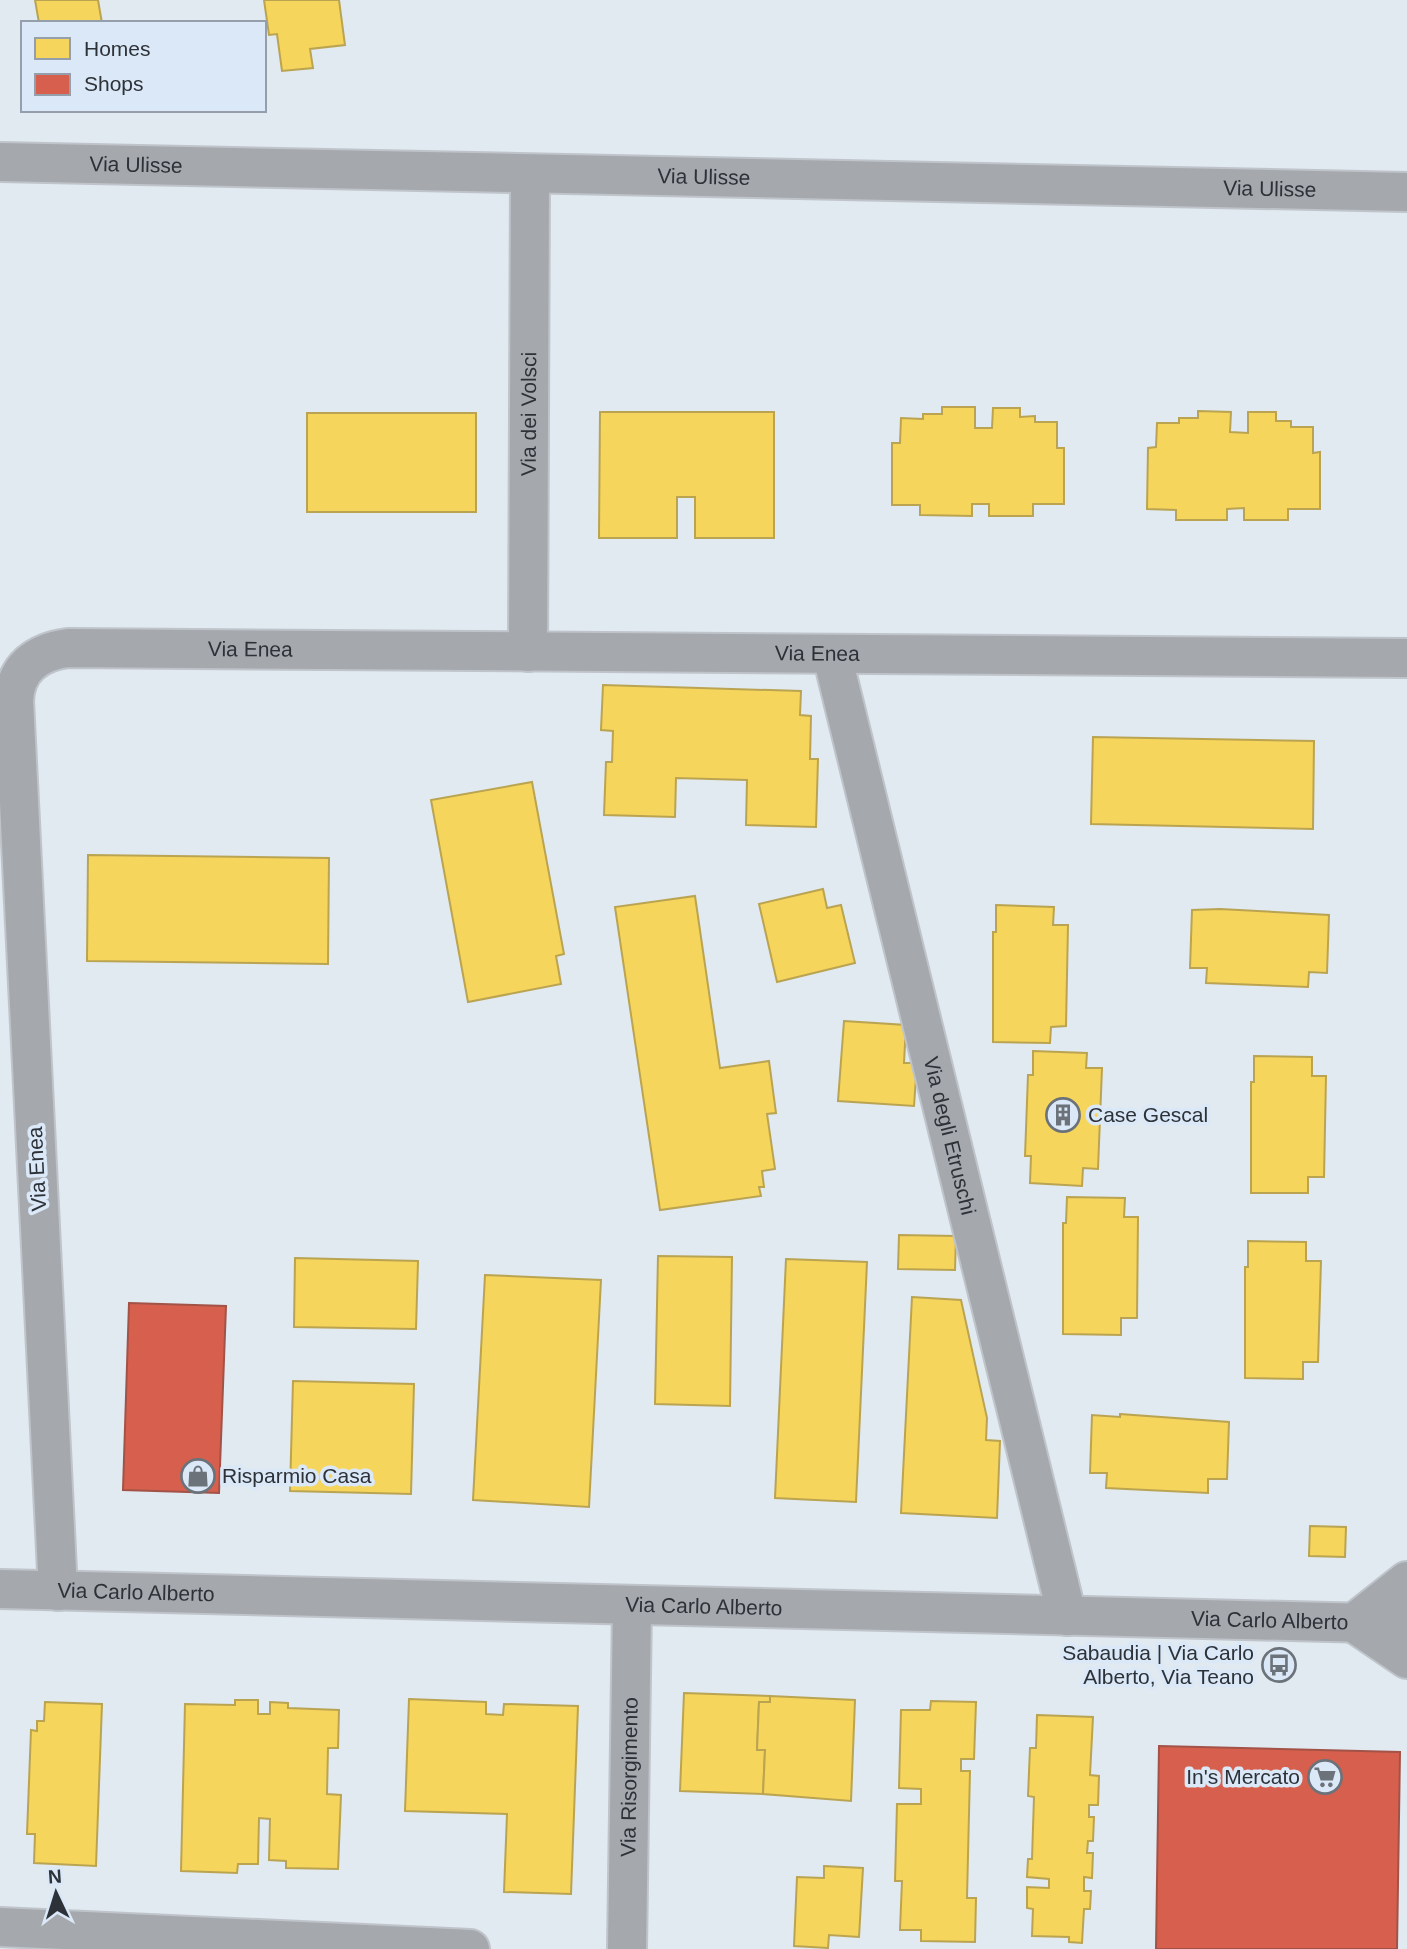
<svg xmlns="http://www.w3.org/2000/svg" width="1407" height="1949" viewBox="0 0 1407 1949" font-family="Helvetica,sans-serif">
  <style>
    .homes { fill: #f6d55c; stroke: #baa451; stroke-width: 2 }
    .shops { fill: #d6604d; stroke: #a35247; stroke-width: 2 }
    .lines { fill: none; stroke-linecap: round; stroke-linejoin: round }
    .minor-casing { stroke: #bfc4ca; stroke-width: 42 }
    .tertiary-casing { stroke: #bfc4ca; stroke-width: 42 }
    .minor { stroke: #a5a8ad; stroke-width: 38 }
    .tertiary { stroke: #a5a8ad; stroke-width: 38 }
    .labels { text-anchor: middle; stroke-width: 7; stroke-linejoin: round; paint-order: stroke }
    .street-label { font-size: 21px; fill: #2d3238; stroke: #dae8f8 }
    .poi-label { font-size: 21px; fill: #2d3238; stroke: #dae8f8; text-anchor: start }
  </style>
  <rect width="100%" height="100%" fill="#e1e9f1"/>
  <g class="homes">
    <path d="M35,0H98L102,23H39Z"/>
    <path d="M264,0H339L345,45L310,49L313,68L282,71L277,34L269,35Z"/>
    <path d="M942,407H975V428H992L993,408H1020V417L1035,416V422H1057V448H1064V504H1033V516H989V504H972V516L920,515V505H892V443H900L901,418L923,419V414H942Z"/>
    <path d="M1198,411L1231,412L1230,432L1248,433V412H1276V421H1291V427H1313V453L1320,452V509H1288V520H1244V508L1227,509V520H1176V510L1147,509L1148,448L1156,447L1157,423H1179V418H1198Z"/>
    <path d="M600,412H774V538H695V497H677V538H599Z"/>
    <rect x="307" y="413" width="169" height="99"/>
    <path d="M603,685L801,691L800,715L811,716L810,759H818L816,827L746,825L747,780L676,778L675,817L604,815L606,762H612L613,731L601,730Z"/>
    <path d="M1093,737L1314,741L1313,829L1091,824Z"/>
    <path d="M532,782L564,954L556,956L561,984L468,1002L431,800Z"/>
    <path d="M88,855L329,858L328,964L87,961Z"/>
    <path d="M823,889L827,908L841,905L855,963L777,982L759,904Z"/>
    <path d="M695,896L720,1068L769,1061L776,1113L767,1114L775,1169L762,1171L764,1187H759L761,1196L660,1210L615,907Z"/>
    <path d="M996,905L1054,907L1053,925H1068L1066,1026L1051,1027L1050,1043L993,1042V932H996Z"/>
    <path d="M1220,909L1329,915L1327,973L1309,972L1308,987L1206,983L1207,968H1190L1192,910Z"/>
    <path d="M844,1021L906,1025L904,1063H917L914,1106L838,1101Z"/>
    <path d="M1033,1051L1087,1053L1086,1068H1102L1098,1169L1083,1168L1082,1186L1030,1183L1031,1156H1025L1028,1075H1033Z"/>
    <path d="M1254,1056L1312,1057V1076H1326L1324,1177H1308V1193H1251V1082H1254Z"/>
    <path d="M1067,1197L1125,1198L1124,1217H1138L1137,1318H1121V1335L1063,1334V1223H1066Z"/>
    <path d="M899,1235L956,1236L955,1270L898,1269Z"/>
    <path d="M1248,1241L1306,1242V1261H1321L1318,1362H1303V1379L1245,1378V1267H1248Z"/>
    <path d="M658,1256L732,1257L730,1406L655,1404Z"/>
    <path d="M295,1258L418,1261L416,1329L294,1327Z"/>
    <path d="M786,1259L867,1262L856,1502L775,1498Z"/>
    <path d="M485,1275L601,1280L589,1507L473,1500Z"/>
    <path d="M912,1297L961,1300L987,1418L986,1440L1000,1441L997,1518L901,1513Z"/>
    <path d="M293,1381L414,1384L411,1494L290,1491Z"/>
    <path d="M1120,1414L1229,1422L1227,1479H1208V1493L1106,1488L1107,1473H1090L1092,1415L1120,1417Z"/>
    <path d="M1310,1526L1346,1527L1345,1557L1309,1556Z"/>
    <path d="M684,1693L770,1696V1702H759L757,1750H765L763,1794L680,1791Z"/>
    <path d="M770,1696L855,1700L851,1801L763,1794L765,1750H757L759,1702H770Z"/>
    <path d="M409,1699L486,1702V1714L503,1715L504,1704L578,1706L571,1894L504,1892L507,1814L405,1811Z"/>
    <path d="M235,1700H258V1714H270V1702L288,1703V1708L339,1710L338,1748H328L327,1794L341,1795L338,1869L286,1868V1861L269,1860L270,1819L259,1818L258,1864H238L237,1873L181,1871L185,1704L235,1705Z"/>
    <path d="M931,1701L976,1702L974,1759H961V1771H970L967,1898H976L975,1942L921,1941V1930H900L902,1881H895L897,1804H921V1789L899,1788L901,1710H930Z"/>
    <path d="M45,1702L102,1704L96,1866L34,1863L35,1834H27L31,1730L37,1731V1721H44Z"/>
    <path d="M1037,1715L1093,1717L1090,1775L1099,1776L1098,1805H1089V1817H1094L1093,1841H1088L1087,1853H1093L1092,1878L1084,1877V1891H1091L1090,1909H1084L1082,1943L1069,1942V1937L1032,1936L1033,1909L1027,1908V1887L1049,1888V1879L1027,1877L1028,1859H1032L1034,1797L1028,1796L1030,1748H1036Z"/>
    <path d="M824,1866L863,1868L859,1937L829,1935L828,1948L794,1946L797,1877L824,1878Z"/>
  </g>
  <g class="shops">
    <path d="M129,1303L226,1306L219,1493L123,1490Z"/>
    <path d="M1159,1746L1400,1752L1397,1949H1156Z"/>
  </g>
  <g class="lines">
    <g class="minor-casing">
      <g id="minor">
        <path id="s1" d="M0,162L1407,192"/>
        <path id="s2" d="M528,652L530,175"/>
        <path id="s3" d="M832,655L1067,1616"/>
        <path d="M1407,1581L1354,1623L1407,1659"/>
        <path id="s4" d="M58,1591L14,701C15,668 37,652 68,648L1407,658"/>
        <path d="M0,1927L470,1949"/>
        <path id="s5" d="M627,1949L632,1607"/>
      </g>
    </g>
    <g class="tertiary-casing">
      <g id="tertiary">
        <path id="s6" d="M0,1589L1407,1624"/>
      </g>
    </g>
    <use href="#minor" class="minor"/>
    <use href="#tertiary" class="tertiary"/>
  </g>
  <defs>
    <g id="building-ring" transform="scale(1.75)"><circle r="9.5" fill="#dae8f8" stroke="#6c7279" stroke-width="1.5"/><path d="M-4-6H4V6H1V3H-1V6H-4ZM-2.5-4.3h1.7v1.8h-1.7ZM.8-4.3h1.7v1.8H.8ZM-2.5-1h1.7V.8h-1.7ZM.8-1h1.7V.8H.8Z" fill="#6c7279"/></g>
    <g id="shop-ring" transform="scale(1.75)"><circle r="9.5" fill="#dae8f8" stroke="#6c7279" stroke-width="1.5"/><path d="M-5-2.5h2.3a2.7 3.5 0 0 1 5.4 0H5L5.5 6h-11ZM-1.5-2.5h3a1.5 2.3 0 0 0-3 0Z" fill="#6c7279"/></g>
    <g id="bus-ring" transform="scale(1.75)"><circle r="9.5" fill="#dae8f8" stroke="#6c7279" stroke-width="1.5"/><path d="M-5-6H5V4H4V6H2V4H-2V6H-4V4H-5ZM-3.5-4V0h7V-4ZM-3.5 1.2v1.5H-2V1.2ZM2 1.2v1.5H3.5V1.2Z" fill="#6c7279"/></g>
    <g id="supermarket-ring" transform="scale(1.75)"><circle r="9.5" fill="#dae8f8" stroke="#6c7279" stroke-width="1.5"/><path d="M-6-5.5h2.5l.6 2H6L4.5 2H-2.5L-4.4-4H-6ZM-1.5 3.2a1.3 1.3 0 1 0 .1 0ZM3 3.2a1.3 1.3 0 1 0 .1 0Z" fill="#6c7279"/></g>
  </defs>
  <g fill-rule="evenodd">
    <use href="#building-ring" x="1063" y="1115"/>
    <use href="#shop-ring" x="198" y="1476"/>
    <use href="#bus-ring" x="1279" y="1665"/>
    <use href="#supermarket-ring" x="1325" y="1777"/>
  </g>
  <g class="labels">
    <g class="street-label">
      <text dy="7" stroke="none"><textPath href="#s1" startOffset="136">Via Ulisse</textPath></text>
      <text dy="7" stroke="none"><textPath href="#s1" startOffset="704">Via Ulisse</textPath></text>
      <text dy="7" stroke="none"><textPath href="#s1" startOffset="1270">Via Ulisse</textPath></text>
      <text dy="7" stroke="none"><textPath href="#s2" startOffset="238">Via dei Volsci</textPath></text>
      <text dy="7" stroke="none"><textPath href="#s4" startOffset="1157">Via Enea</textPath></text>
      <text dy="7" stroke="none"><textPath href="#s4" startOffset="1724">Via Enea</textPath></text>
      <text dy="7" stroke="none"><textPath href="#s3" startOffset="495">Via degli Etruschi</textPath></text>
      <text transform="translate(37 1169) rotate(-93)" y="7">Via Enea</text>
      <text dy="7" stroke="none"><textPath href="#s6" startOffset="136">Via Carlo Alberto</textPath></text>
      <text dy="7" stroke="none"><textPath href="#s6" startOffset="704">Via Carlo Alberto</textPath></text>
      <text dy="7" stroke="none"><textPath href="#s6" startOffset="1270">Via Carlo Alberto</textPath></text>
      <text dy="7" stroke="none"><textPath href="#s5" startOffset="172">Via Risorgimento</textPath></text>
    </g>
    <g class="poi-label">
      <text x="1088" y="1122">Case Gescal</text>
      <text x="222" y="1483">Risparmio Casa</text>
      <text x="1254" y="1660" text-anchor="end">Sabaudia | Via Carlo<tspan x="1254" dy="24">Alberto, Via Teano</tspan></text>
      <text x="1300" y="1784" text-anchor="end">In's Mercato</text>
    </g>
  </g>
  <rect x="21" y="21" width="245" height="91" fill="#dae8f8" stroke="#959fab" stroke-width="2"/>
  <rect x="35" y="38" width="35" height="21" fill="#f6d55c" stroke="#959fab" stroke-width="2"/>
  <text x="84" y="56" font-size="21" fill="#2d3238">Homes</text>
  <rect x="35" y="74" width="35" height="21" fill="#d6604d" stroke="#959fab" stroke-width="2"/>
  <text x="84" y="91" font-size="21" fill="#2d3238">Shops</text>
  <g transform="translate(56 1893) rotate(356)" stroke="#dae8f8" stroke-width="5" paint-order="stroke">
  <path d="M0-5L12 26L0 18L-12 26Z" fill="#2d3238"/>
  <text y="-10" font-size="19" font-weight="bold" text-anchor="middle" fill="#2d3238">N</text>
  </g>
</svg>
